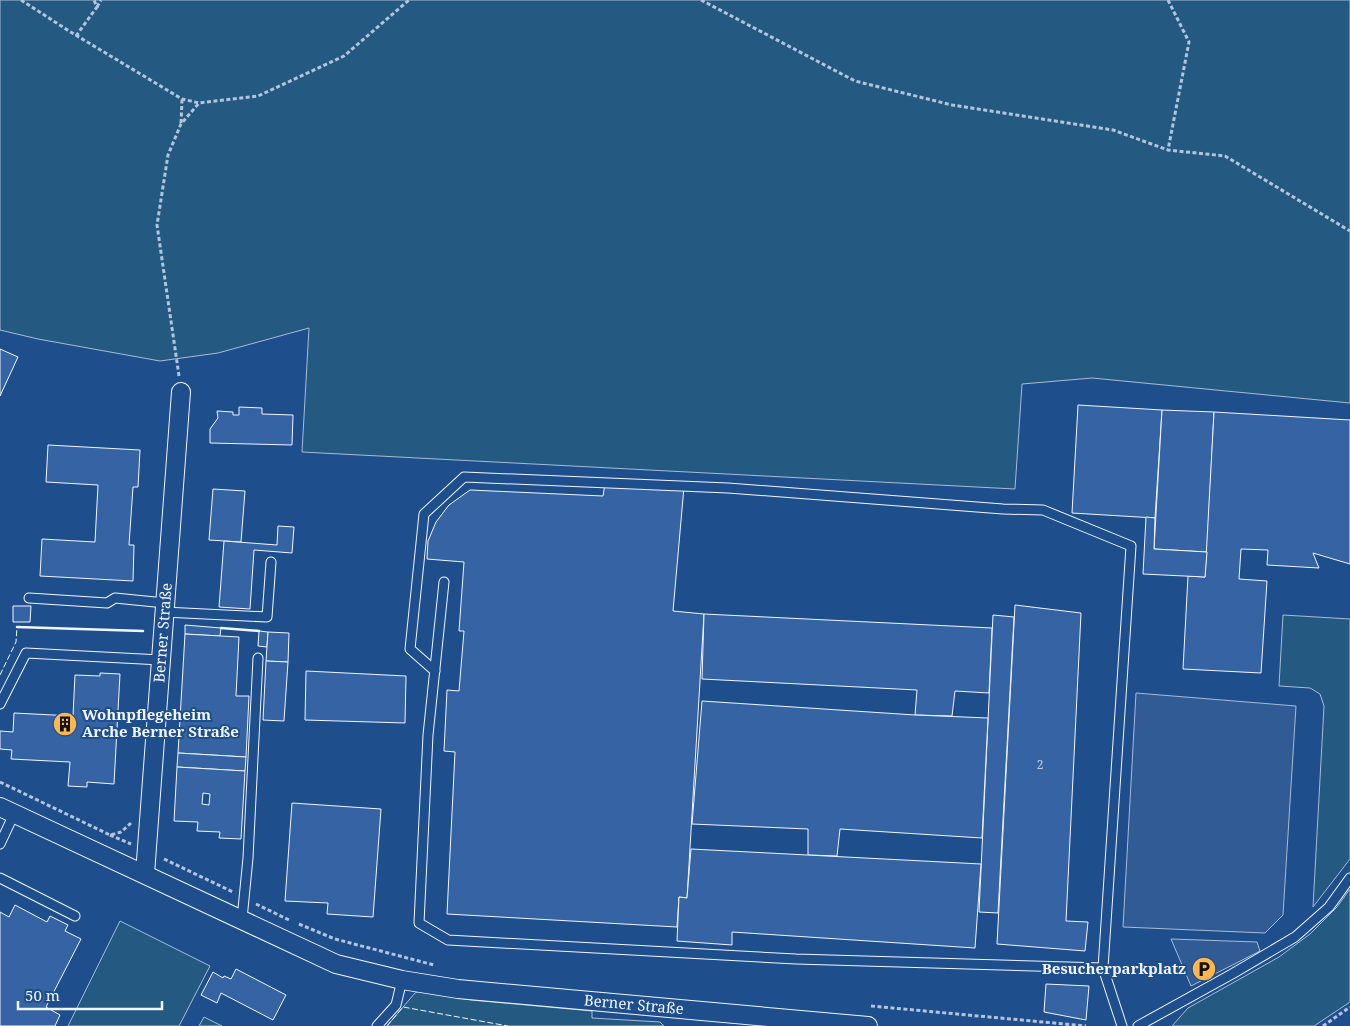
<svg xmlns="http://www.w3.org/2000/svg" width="1350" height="1026" viewBox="0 0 1350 1026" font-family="'Noto Serif',serif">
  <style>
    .green { fill: #245a82; stroke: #a8bbd7 }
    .parking { fill: #305b95; stroke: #a8bbd7 }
    .building { fill: #3563a3; stroke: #f2f6ff; fill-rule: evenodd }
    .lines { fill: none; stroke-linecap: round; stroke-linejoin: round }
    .lane-casing { stroke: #f2f6ff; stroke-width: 11 }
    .street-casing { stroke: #f2f6ff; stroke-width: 20 }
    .path { stroke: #b3c4dc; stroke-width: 3; stroke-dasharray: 4 2.5; stroke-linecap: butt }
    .lane { stroke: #1f4e8c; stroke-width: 9 }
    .street { stroke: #1f4e8c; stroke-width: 18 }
    .fence { stroke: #f2f6ff; stroke-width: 1; stroke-dasharray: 6 2.5; stroke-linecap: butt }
    .wall { stroke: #f2f6ff; stroke-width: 2.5 }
    .labels { text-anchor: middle; stroke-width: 4; stroke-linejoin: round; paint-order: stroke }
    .number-label { font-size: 12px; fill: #c3d1e8 }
    .street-label { font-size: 15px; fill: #f2f6ff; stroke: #1f4e8c }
    .poi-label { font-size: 15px; font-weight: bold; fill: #f2f6ff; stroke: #1f4e8c; text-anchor: start }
  </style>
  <rect width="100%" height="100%" fill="#1f4e8c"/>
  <g class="green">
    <path d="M0,0H1350V403L1092,378L1022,384L1015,489L302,452L309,328L218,353L160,361L38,339L0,330Z"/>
    <path d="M1283,615L1350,619V859L1313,907L1324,706L1320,694L1310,688L1279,686Z"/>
    <path d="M1350,889V1002L1314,1026H1172L1188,1008L1279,957L1310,934L1337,907Z"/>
    <path d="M120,921L210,966L179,1026H68Z"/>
    <path d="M419,991L471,1000L592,1011V1018L660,1022L664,1026H387L415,993Z"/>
    <path d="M204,1017L222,1026H199Z"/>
  </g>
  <g class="parking">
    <path d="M1136,693L1296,706L1283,915L1265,933L1123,927Z"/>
    <path d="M1171,939L1257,942L1260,951L1191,986Z"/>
  </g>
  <g class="building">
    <path d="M0,349L18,357L0,396Z"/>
    <path d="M1078,405L1162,410L1155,518L1072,513Z"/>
    <path d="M239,407L262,408V414L293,415L292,445L210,443V429L218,418L217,411L233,412V415H239Z"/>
    <path d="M1162,410L1214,412L1207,552L1154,549Z"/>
    <path d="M1214,412L1350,420V564L1313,553L1319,568L1267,565L1268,550L1241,549L1239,579L1267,581L1261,673L1183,669L1188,576L1205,577Z"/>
    <path d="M48,445L140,450L138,487H133L129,545H134L133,581L40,576L42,539L95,542L98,485L46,482Z"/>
    <path d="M605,483L684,487L673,611L704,614L687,898L679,897L677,927L447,914L455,752L444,751L447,690L459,691L464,631H459L464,562L427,559L428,541L436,522L449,505L470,490L603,496Z"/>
    <path d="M213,489L245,491L241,542L209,540Z"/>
    <path d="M1146,517L1155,518L1154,549L1207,552L1205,577L1143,574Z"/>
    <path d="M278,526L294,527L292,553L254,550L250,609L219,607L224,541L277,545Z"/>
    <path d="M1015,605L1081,613L1066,921L1088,922L1085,951L997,944Z"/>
    <path d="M13,606H31L30,622H13Z"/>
    <path d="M704,614L992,628L989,693L955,691L952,716L915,715L917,690L702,679Z"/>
    <path d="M993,615L1014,617L998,913L979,912Z"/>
    <path d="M185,625L221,628L220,636L185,634Z"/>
    <path d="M259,631L268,632L267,647L258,646Z"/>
    <path d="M268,632L289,633L288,662L266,661Z"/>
    <path d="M185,634L239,637L236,696H249L246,757L178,753Z"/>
    <path d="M266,661L288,662L284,721L263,720Z"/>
    <path d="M306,671L406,676L405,723L305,720Z"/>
    <path d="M100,673L120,674L114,784L87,782V787L68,786L70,762L11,759L12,750L0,749V731L13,732L14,713L73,716L75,675L100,676Z"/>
    <path d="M702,701L915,715L988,718L982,838L840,829L837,856L808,855V829L692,824Z"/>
    <path d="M178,753L246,757L245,771L177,767Z"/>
    <path d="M177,767L245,771L241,839L219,838L220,832L197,831L198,822L174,821ZM203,793L210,794L209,805L202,804Z"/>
    <path d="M292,803L381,809L373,917L327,914L328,903L285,901Z"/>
    <path d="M691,849L981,864L975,948L732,932V945L677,941L679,897L687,898Z"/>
    <path d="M15,905L47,922L50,916L68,925L65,931L81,939L46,1007L60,1015L55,1026H0V912L9,917Z"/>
    <path d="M236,969L286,995L273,1020L221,993L217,1003L201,995L213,972L223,978L224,976L231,979Z"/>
    <path d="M1046,984L1089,986L1086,1020L1044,1012Z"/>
  </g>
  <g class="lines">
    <g class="lane-casing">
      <g id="lane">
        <path d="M444,582L428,735L419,923L448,940L796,959L1103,968"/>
        <path d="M29,598L107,603L115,598L165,603"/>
        <path d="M164,612L267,617L271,562"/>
        <path d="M435,671L410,649L424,514L464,477L728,488L1003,509L1043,510L1131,546L1103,968L1122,1026"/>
        <path d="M0,704L26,653L161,660"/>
        <path d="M0,844L14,814"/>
        <path d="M0,878L75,916"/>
        <path d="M242,919L248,858L258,658"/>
        <path d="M377,1026L396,1005L402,980"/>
        <path d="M1138,1026L1232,974L1295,937L1329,907L1350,878"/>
      </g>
    </g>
    <g class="street-casing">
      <g id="street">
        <path id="s1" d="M0,807L336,964L402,980L458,989L868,1026"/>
        <path id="s2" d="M145,874L181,392"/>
      </g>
    </g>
    <g class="path">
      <path d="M21,0L69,31L182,99L199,103L258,96L344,56L409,0"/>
      <path d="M701,0L855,81L952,105L1113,130L1168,150L1225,156L1350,231"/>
      <path d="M1168,0L1189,42L1168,150"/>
      <path d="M97,7L101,0"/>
      <path d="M76,36L97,7L94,0"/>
      <path d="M181,123L182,100"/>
      <path d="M179,376L157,225L168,155L181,124L199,103"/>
      <path d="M0,782L110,835L121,832L131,823"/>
      <path d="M110,835L131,844"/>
      <path d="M164,859L233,892"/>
      <path d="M256,904L289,920"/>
      <path d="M299,924L335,939L434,965"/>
      <path d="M871,1006L1086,1026"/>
      <path d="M1323,1026L1350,1007"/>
    </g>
    <use href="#lane" class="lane"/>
    <use href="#street" class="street"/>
    <g class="fence">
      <path d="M0,675L16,642L17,627"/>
      <path d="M387,1026L403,1007L508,1026"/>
    </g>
    <g class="wall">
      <path d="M17,627L143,631"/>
      <path d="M221,628L259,631"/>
    </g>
  </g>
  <defs>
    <g id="building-disc" transform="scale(1.25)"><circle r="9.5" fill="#ffb74d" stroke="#1f4e8c"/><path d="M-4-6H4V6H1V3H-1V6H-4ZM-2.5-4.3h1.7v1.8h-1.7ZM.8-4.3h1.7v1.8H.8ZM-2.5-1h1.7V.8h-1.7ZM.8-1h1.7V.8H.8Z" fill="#111"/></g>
    <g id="parking-disc" transform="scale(1.25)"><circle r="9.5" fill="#ffb74d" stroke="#1f4e8c"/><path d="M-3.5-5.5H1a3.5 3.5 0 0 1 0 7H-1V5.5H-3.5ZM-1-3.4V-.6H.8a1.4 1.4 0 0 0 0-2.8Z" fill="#111"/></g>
  </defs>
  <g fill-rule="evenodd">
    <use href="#building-disc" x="65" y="724"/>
    <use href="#parking-disc" x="1204" y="969"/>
  </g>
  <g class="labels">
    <g class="number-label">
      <text x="1040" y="769">2</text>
    </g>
    <g class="street-label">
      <text dy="5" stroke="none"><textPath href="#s2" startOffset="242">Berner Straße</textPath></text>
      <text dy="5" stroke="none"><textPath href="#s1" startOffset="672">Berner Straße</textPath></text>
    </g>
    <g class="poi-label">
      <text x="82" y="720">Wohnpflegeheim<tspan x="82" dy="17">Arche Berner Straße</tspan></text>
      <text x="1186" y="974" text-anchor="end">Besucherparkplatz</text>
    </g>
  </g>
  <path d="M18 1001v8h144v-8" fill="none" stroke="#f2f6ff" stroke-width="2.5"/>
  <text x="25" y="1001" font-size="15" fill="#f2f6ff" stroke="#1f4e8c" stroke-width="4" paint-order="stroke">50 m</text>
</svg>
